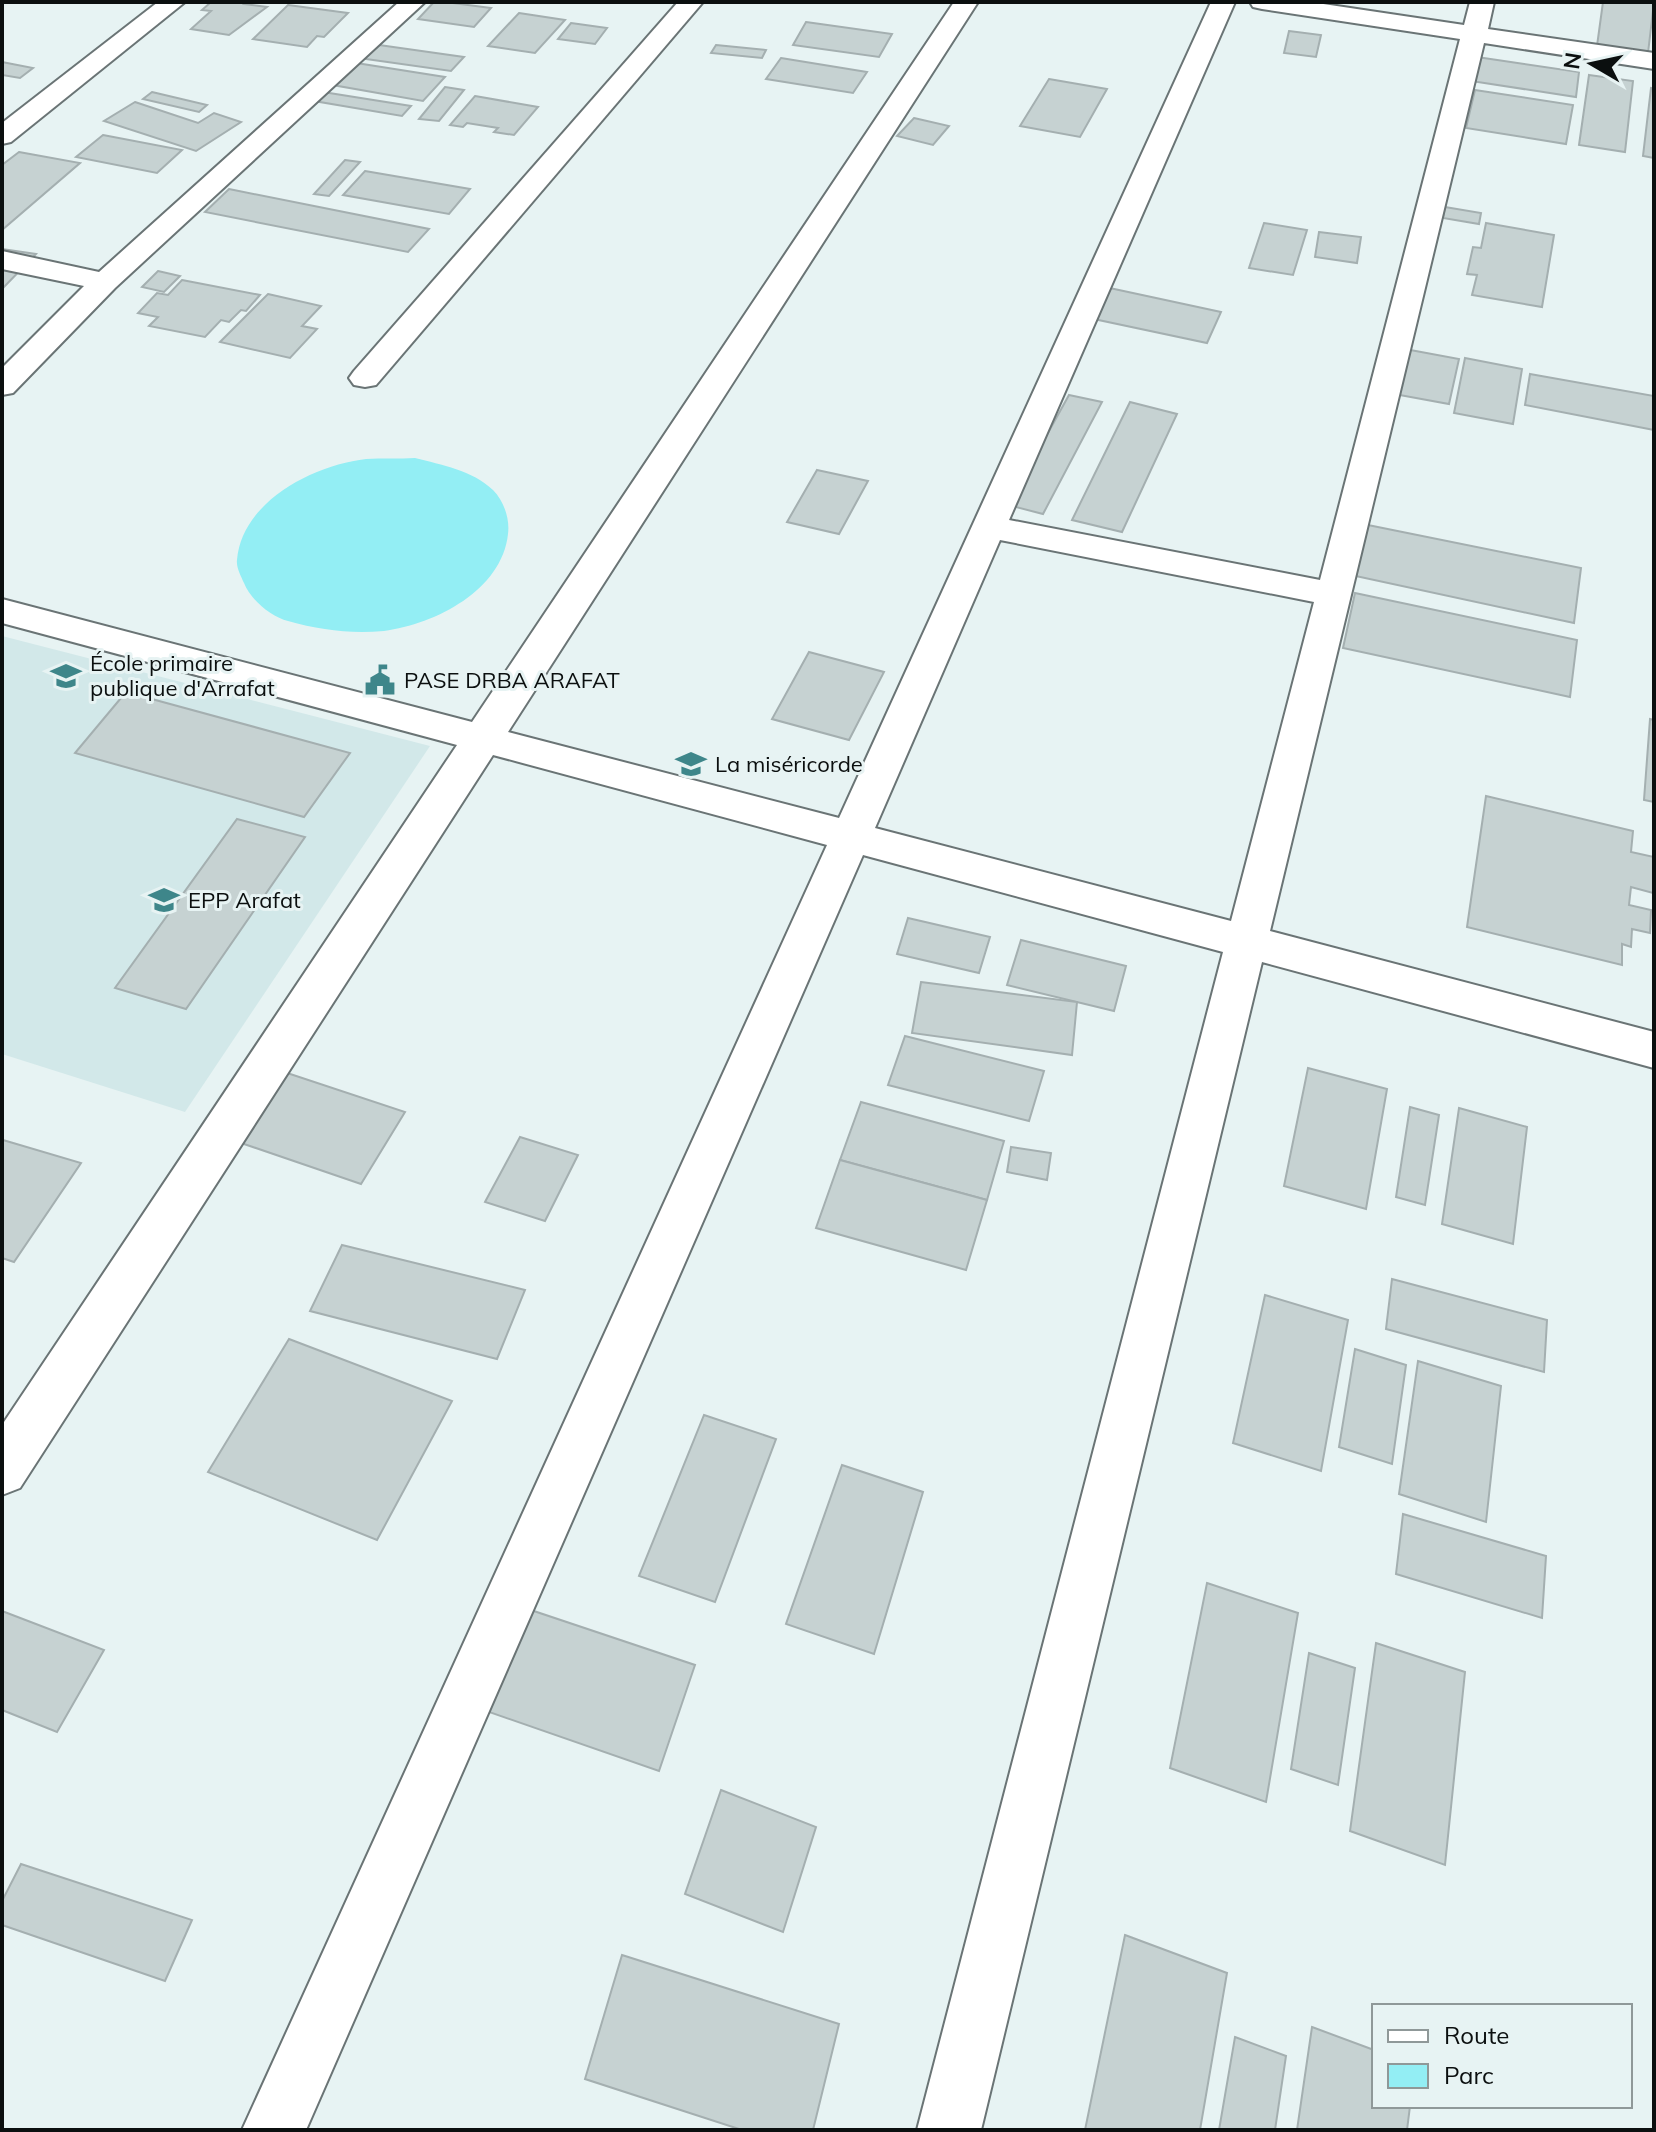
<svg xmlns="http://www.w3.org/2000/svg" width="1656" height="2132" viewBox="0 0 1656 2132" font-family="Mulish,sans-serif">
  <style>
    .built { fill: #d2e8e9 }
    .green { fill: #93eef4 }
    .building { fill: #c6d2d2; stroke: #a4afb0; stroke-width: 2 }
    .lines { fill: none; stroke-linecap: round; stroke-linejoin: round }
    .street-casing { stroke: #6a7475; stroke-width: 4 }
    .street { fill: #fff; fill-rule: evenodd }
    .labels { text-anchor: middle; stroke-width: 6; stroke-linejoin: round; paint-order: stroke }
    .poi-label { font-size: 22px; fill: #0b0f0f; stroke: #e7f3f3; text-anchor: start }
  </style>
  <rect width="100%" height="100%" fill="#e7f3f3"/>
  <path class="built" d="M2,636L430,746L185,1112L2,1054Z"/>
  <path class="green" d="M415,458C442,465 472,470 493,490C504,501 510,519 508,534C502,590 436,624 384,631C350,634 320,630 288,621C271,617 250,599 244,583C241,576 236,567 237,560C242,501 314,465 366,459C382,458 399,459 415,458Z"/>
  <g class="building">
    <path d="M211,2H246L244,4L267,7L229,35L191,29L211,11L202,10Z"/>
    <path d="M434,2H445L491,8L474,27L418,19Z"/>
    <path d="M1603,2H1654L1648,53L1597,46Z"/>
    <path d="M288,5L348,13L324,37L317,36L307,47L253,39Z"/>
    <path d="M519,13L565,20L535,53L488,46Z"/>
    <path d="M806,22L892,34L879,57L793,45Z"/>
    <path d="M571,23L607,28L595,44L558,39Z"/>
    <path d="M1289,31L1321,35L1316,57L1284,53Z"/>
    <path d="M372,44L464,57L451,71L359,58Z"/>
    <path d="M716,45L766,50L762,58L711,53Z"/>
    <path d="M1477,57L1579,72L1576,97L1471,81Z"/>
    <path d="M781,58L867,72L853,93L766,79Z"/>
    <path d="M2,62L33,68L20,78L2,75Z"/>
    <path d="M350,62L445,77L423,101L327,84Z"/>
    <path d="M1589,75L1633,81L1625,152L1579,145Z"/>
    <path d="M1049,79L1107,89L1080,137L1020,126Z"/>
    <path d="M445,87L464,90L439,121L419,119Z"/>
    <path d="M1651,88L1654,89V158L1643,156Z"/>
    <path d="M1475,90L1573,105L1566,144L1466,128Z"/>
    <path d="M152,92L207,105L199,112L143,99Z"/>
    <path d="M323,92L411,106L402,116L314,101Z"/>
    <path d="M475,96L538,107L514,135L494,132L498,128L467,123L463,127L450,125Z"/>
    <path d="M135,102L198,123L214,113L241,122L196,151L104,121Z"/>
    <path d="M914,118L949,126L933,145L897,136Z"/>
    <path d="M103,135L182,150L157,173L76,157Z"/>
    <path d="M19,152L80,163L2,230V165Z"/>
    <path d="M345,160L360,162L329,196L314,194Z"/>
    <path d="M365,171L470,189L449,214L343,195Z"/>
    <path d="M229,189L429,229L408,252L205,212Z"/>
    <path d="M1445,207L1481,213L1479,224L1443,218Z"/>
    <path d="M1264,223L1307,230L1293,275L1249,268Z"/>
    <path d="M1486,223L1554,235L1542,307L1472,295L1477,275L1467,274L1473,247L1481,248Z"/>
    <path d="M1319,232L1361,237L1357,263L1315,257Z"/>
    <path d="M2,249L36,254L2,289Z"/>
    <path d="M158,271L180,276L164,292L142,287Z"/>
    <path d="M182,280L260,295L246,311L241,310L229,322L221,320L205,337L149,326L158,317L138,313L157,293L168,295Z"/>
    <path d="M1105,287L1221,312L1207,343L1089,318Z"/>
    <path d="M268,294L321,306L302,326L317,329L290,358L220,342Z"/>
    <path d="M1405,349L1459,359L1449,404L1394,394Z"/>
    <path d="M1465,358L1522,369L1513,424L1454,413Z"/>
    <path d="M1530,374L1654,396V430L1525,405Z"/>
    <path d="M1069,395L1102,402L1043,514L1008,505Z"/>
    <path d="M1130,402L1177,414L1122,532L1072,520Z"/>
    <path d="M817,470L868,481L839,534L787,522Z"/>
    <path d="M1363,524L1581,568L1574,623L1351,575Z"/>
    <path d="M1355,593L1577,640L1570,697L1343,648Z"/>
    <path d="M809,652L884,672L849,740L772,719Z"/>
    <path d="M126,692L350,753L304,817L75,753Z"/>
    <path d="M1650,719L1654,720V802L1644,800Z"/>
    <path d="M1486,796L1633,831L1631,852L1654,857V878L1653,893L1631,887L1629,905L1651,910L1650,933L1632,929L1631,947L1622,944V965L1467,927Z"/>
    <path d="M237,819L305,837L186,1009L115,988Z"/>
    <path d="M908,918L990,937L979,973L897,954Z"/>
    <path d="M1021,940L1126,966L1114,1011L1007,985Z"/>
    <path d="M921,982L1077,1002L1072,1055L912,1033Z"/>
    <path d="M905,1036L1044,1071L1029,1121L888,1085Z"/>
    <path d="M257,1063L405,1112L361,1184L209,1132Z"/>
    <path d="M1308,1068L1387,1089L1366,1209L1284,1186Z"/>
    <path d="M861,1102L1004,1141L987,1200L840,1160Z"/>
    <path d="M1410,1107L1439,1115L1425,1205L1396,1197Z"/>
    <path d="M1459,1108L1527,1127L1513,1244L1442,1224Z"/>
    <path d="M520,1137L578,1155L545,1221L485,1202Z"/>
    <path d="M3,1140L81,1163L14,1262L2,1258Z"/>
    <path d="M1011,1147L1051,1153L1047,1180L1007,1172Z"/>
    <path d="M840,1160L987,1200L966,1270L816,1228Z"/>
    <path d="M342,1245L525,1290L497,1359L310,1311Z"/>
    <path d="M1392,1279L1547,1320L1544,1372L1386,1329Z"/>
    <path d="M1265,1295L1348,1320L1321,1471L1233,1443Z"/>
    <path d="M289,1339L452,1401L377,1540L208,1472Z"/>
    <path d="M1355,1349L1406,1365L1392,1464L1339,1447Z"/>
    <path d="M1418,1361L1501,1386L1486,1522L1399,1494Z"/>
    <path d="M704,1415L776,1439L715,1602L639,1576Z"/>
    <path d="M842,1465L923,1492L874,1654L786,1624Z"/>
    <path d="M1403,1514L1546,1556L1542,1618L1396,1574Z"/>
    <path d="M1207,1583L1298,1613L1266,1802L1170,1768Z"/>
    <path d="M489,1596L695,1665L659,1771L446,1697Z"/>
    <path d="M2,1611L104,1650L57,1732L2,1710Z"/>
    <path d="M1376,1643L1465,1672L1445,1865L1350,1831Z"/>
    <path d="M1309,1653L1355,1668L1338,1785L1291,1769Z"/>
    <path d="M721,1790L816,1827L783,1932L685,1894Z"/>
    <path d="M21,1864L192,1920L165,1981L2,1925V1901Z"/>
    <path d="M1125,1935L1227,1973L1200,2130H1085Z"/>
    <path d="M622,1955L839,2024L813,2130H742L585,2079Z"/>
    <path d="M1312,2027L1374,2050V2106H1410L1407,2130H1297Z"/>
    <path d="M1235,2037L1286,2056L1275,2130H1219Z"/>
  </g>
  <g class="lines">
    <g class="street-casing">
      <g id="street">
        <path d="M158,2H185L11,142L2,144V123Z"/>
        <path d="M399,2H425L115,288L13,393L2,395V368L84,286L2,269V251L99,272Z"/>
        <path d="M678,2H703L376,385L365,387L354,385L349,378L354,371Z"/>
        <path d="M954,2H978L508,732L839,818L1211,2H1235L1009,520L1320,580L1460,39L1262,9L1253,7L1250,2H1310L1464,25L1470,2H1494L1488,29L1654,53V69L1484,43L1270,931L1654,1032V1068L1262,962L981,2130H917L1223,952L863,855L306,2130H242L827,845L493,755L20,1488L2,1495V1425L457,745L2,623V599L472,722ZM1000,540L1314,602L1231,921L875,828Z"/>
      </g>
    </g>
    <use href="#street" class="street"/>
  </g>
  <defs>
    <g id="school-bare" transform="scale(2.4)"><path d="M0-5L7-2L0 1L-7-2ZM-4 1L0 2.5L4 1V4Q0 6-4 4Z" fill="#3e868a" stroke="#e7f3f3" stroke-width="2.5" paint-order="stroke"/></g>
    <g id="civic-bare" transform="scale(2.4)"><path d="M-.6-6.5H3V-4.5H.6V-3L4-1V1h2V6H-6V1h2V-1L-.6-3ZM-1.2 2.5V6h2.4V2.5Z" fill="#3e868a" stroke="#e7f3f3" stroke-width="2.5" paint-order="stroke"/></g>
  </defs>
  <g fill-rule="evenodd">
    <use href="#school-bare" x="66" y="676"/>
    <use href="#civic-bare" x="380" y="680"/>
    <use href="#school-bare" x="691" y="764"/>
    <use href="#school-bare" x="164" y="900"/>
  </g>
  <g class="labels">
    <g class="poi-label">
      <text x="90" y="671">École primaire<tspan x="90" dy="25">publique d'Arrafat</tspan></text>
      <text x="404" y="688">PASE DRBA ARAFAT</text>
      <text x="715" y="772">La miséricorde</text>
      <text x="188" y="908">EPP Arafat</text>
    </g>
  </g>
  <rect width="1656" height="2132" fill="none" stroke="#0b0f0f" stroke-width="8"/>
  <rect x="1372" y="2004" width="260" height="104" fill="#e7f3f3" stroke="#8f9898" stroke-width="2"/>
  <rect x="1388" y="2030" width="40" height="12" fill="#ffffff" stroke="#8f9898" stroke-width="2"/>
  <text x="1444" y="2044" font-size="24" fill="#0b0f0f">Route</text>
  <rect x="1388" y="2064" width="40" height="24" fill="#93eef4" stroke="#8f9898" stroke-width="2"/>
  <text x="1444" y="2084" font-size="24" fill="#0b0f0f">Parc</text>
  <g transform="translate(1592 64) rotate(279)" stroke="#e7f3f3" stroke-width="6" paint-order="stroke">
  <path d="M0-6L14 30L0 20L-14 30Z" fill="#0b0f0f"/>
  <text y="-12" font-size="22" font-weight="bold" text-anchor="middle" fill="#0b0f0f">N</text>
  </g>
</svg>
